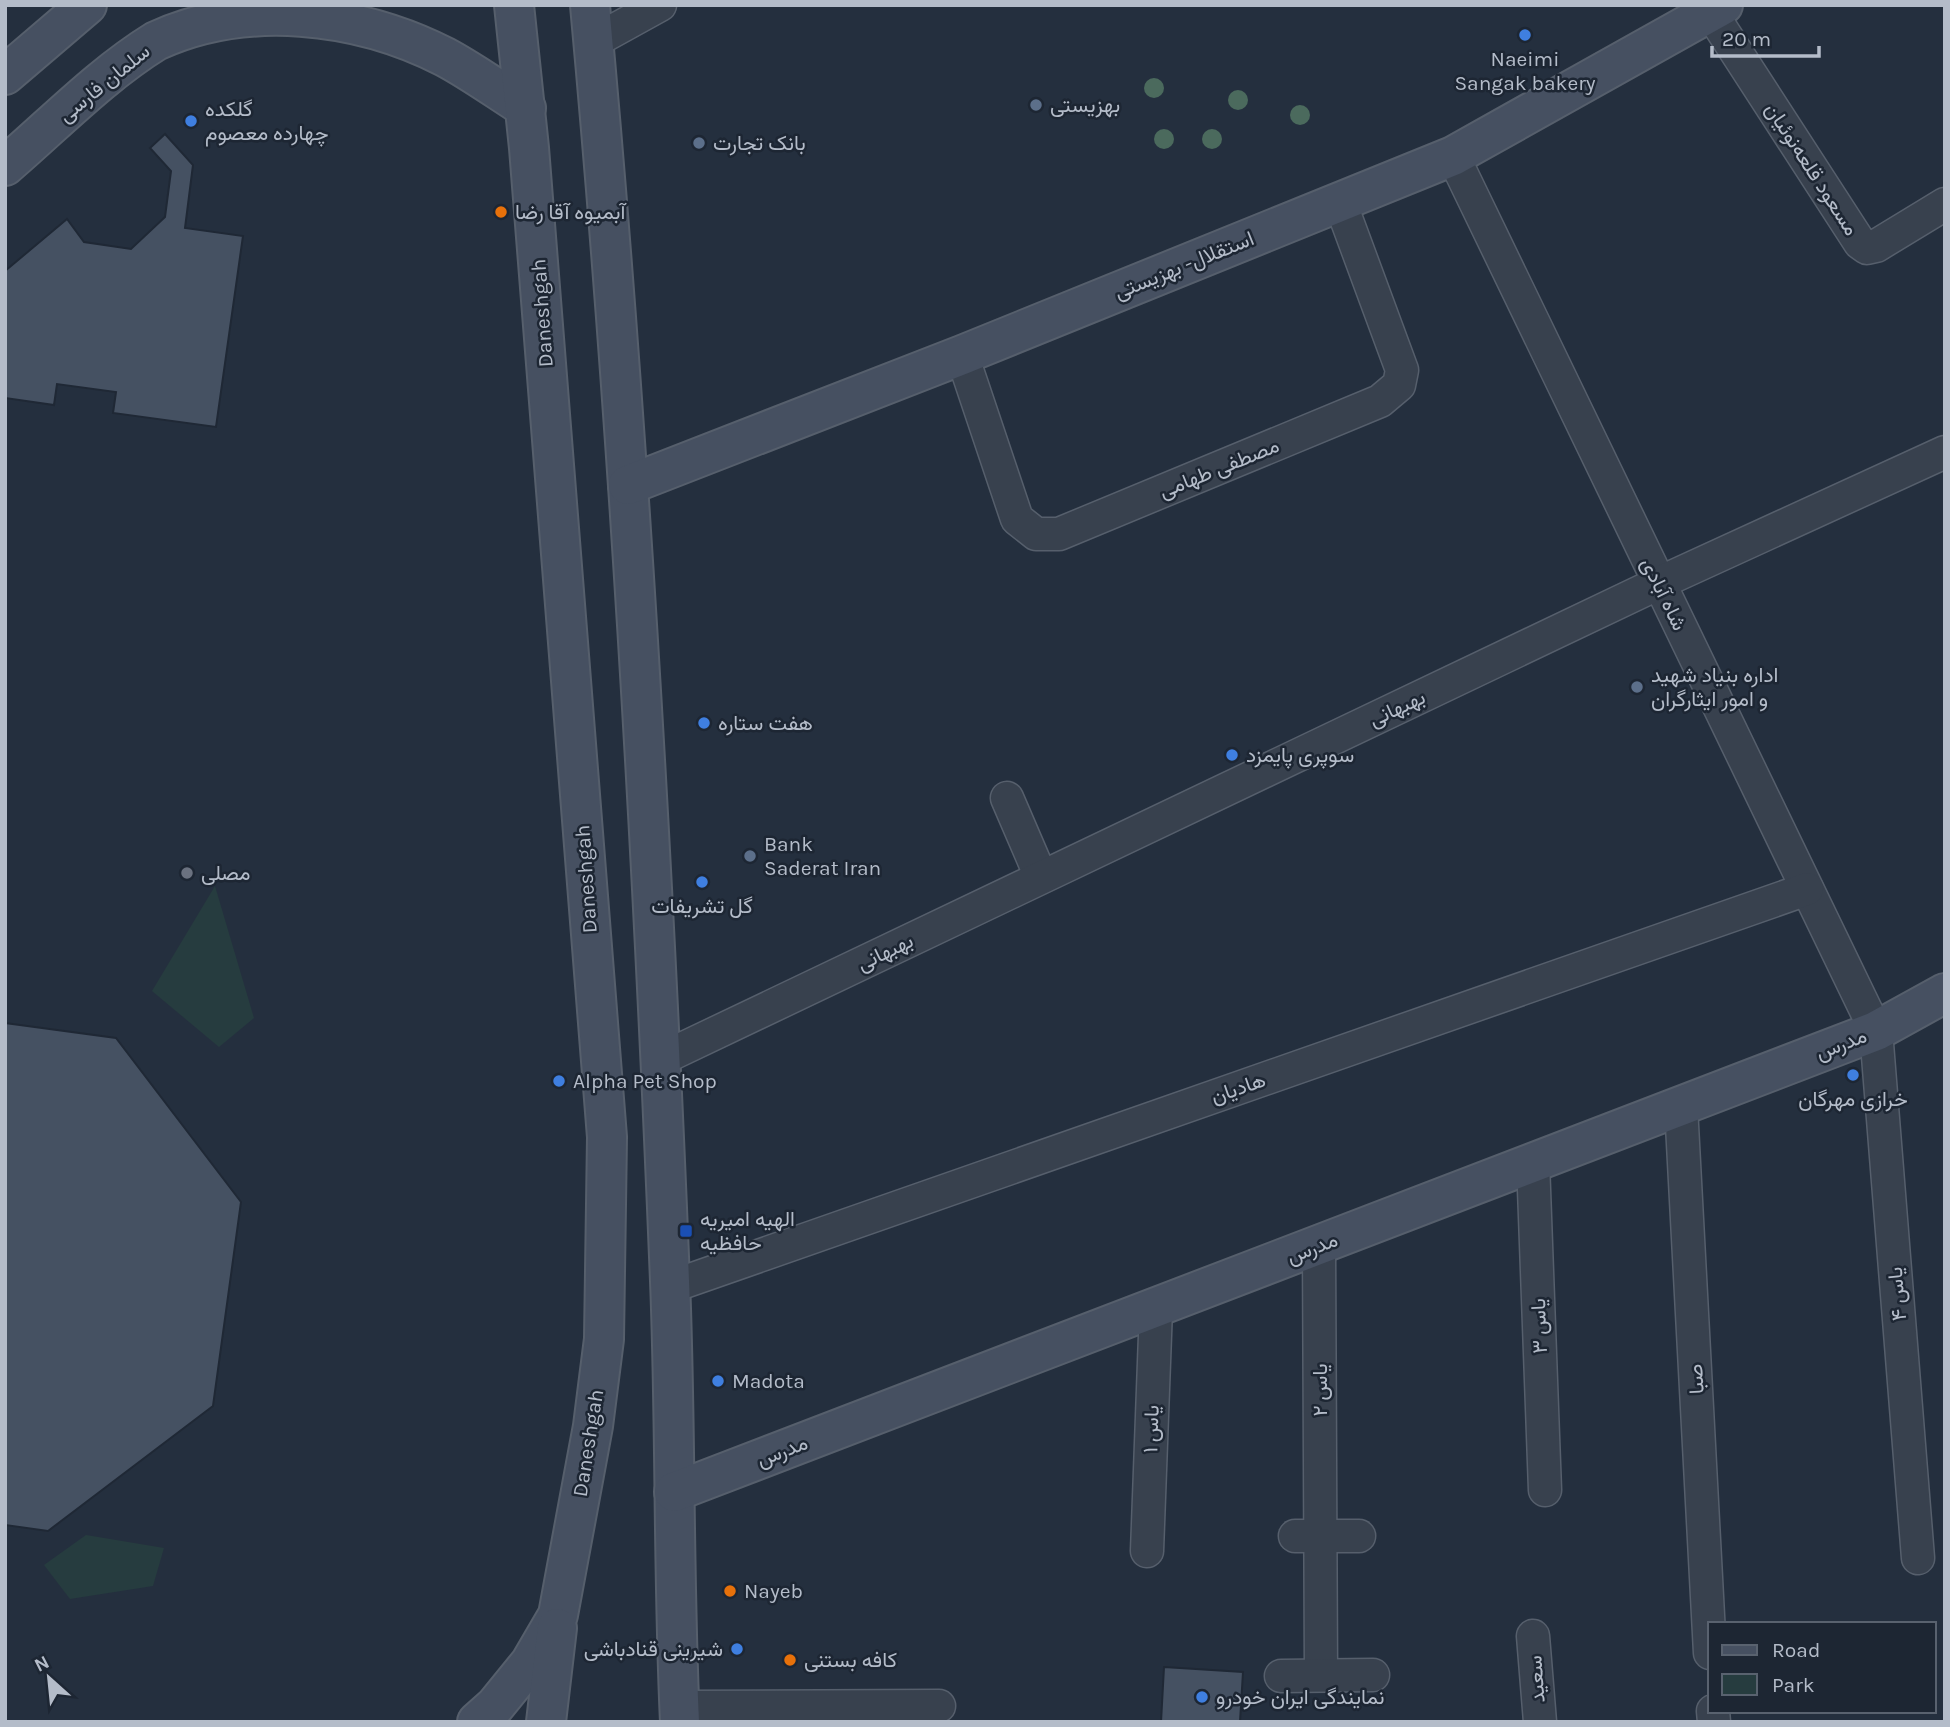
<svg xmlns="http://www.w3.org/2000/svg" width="1950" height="1727" viewBox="0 0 1950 1727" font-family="Karla,Vazirmatn,sans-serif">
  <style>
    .green { fill: #263c3f }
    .building { fill: #455162; stroke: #1f2835; stroke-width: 2 }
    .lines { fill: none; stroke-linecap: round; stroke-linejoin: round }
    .street-casing { stroke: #565f6c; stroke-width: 35 }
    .secondary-casing { stroke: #565f6c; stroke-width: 42 }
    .street { stroke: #38414e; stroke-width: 32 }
    .secondary { stroke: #465061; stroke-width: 38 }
    .tree { fill: #4b6a5d }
    .shop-dot { fill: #3f7fe0; stroke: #1d2633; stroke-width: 2.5 }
    .service-dot { fill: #5c6f8a; stroke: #1d2633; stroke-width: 2.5 }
    .food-dot { fill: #e8710a; stroke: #1d2633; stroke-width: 2.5 }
    .worship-dot { fill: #6b7280; stroke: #1d2633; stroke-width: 2.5 }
    .transit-dot { fill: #1a4fb4; stroke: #1d2633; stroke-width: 2.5 }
    .labels { text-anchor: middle; stroke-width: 5; stroke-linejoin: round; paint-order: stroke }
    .poi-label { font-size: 21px; fill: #b4bcc9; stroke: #1d2633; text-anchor: start }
    .street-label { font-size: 21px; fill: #b4bcc9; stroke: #1d2633 }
  </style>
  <rect width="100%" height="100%" fill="#242f3e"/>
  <g class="green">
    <path d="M215,886L254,1018L219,1047L152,991Z"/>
    <path d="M86,1535L164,1548L153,1586L70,1599L44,1565Z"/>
  </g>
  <g class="building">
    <path d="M165,134L193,165L185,228L243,236L216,427L113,413L116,392L57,384L54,405L5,398V271L67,219L84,242L131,249L165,217L171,171L150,148Z"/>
    <path d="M5,1023L116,1038L241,1202L213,1406L48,1531L5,1525Z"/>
    <path d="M1164,1667L1243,1672L1240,1722H1161Z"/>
  </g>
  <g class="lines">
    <g class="street-casing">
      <g id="street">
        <path d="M1709,5L1711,13L1860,243L1867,248L1876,246L1945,204"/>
        <path d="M593,42L660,5"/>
        <path d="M1453,156L1876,1031L1918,1558"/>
        <path d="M962,355L1017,519L1036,534H1059L1380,401L1399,385L1402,370L1340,202"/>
        <path d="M1007,798L1041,877"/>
        <path d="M661,1059L1659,583L1945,452"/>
        <path d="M1681,1106L1710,1653"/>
        <path d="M1533,1162L1545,1490"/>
        <path d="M1319,1245L1321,1675"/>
        <path d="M670,1287L1807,889"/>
        <path d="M1295,1536H1359"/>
        <path d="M1147,1551L1156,1308"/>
        <path d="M1533,1636L1540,1722"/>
        <path d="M1281,1676L1373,1675"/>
        <path d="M679,1707L939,1706"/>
        <path d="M1713,1711L1714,1722"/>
      </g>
    </g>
    <g class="secondary-casing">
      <g id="secondary">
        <path d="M590,5C629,429 653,856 670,1281C676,1428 673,1575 680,1722"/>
        <path d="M5,75L87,5"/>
        <path d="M5,166C54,124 101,75 156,41C245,0 357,12 445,57C473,72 499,91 526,108"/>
        <path d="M628,485L962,355L1453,156L1723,5"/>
        <path d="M674,1492L1876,1031L1945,993"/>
        <path d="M477,1722L495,1706L530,1663L558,1615L593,1426L604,1339L607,1137L529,148L514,5"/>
        <path d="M546,1722L557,1628"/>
      </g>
    </g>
    <use href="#street" class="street"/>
    <use href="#secondary" class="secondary"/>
  </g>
  <g class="tree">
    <circle cx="1154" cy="88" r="10"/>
    <circle cx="1238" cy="100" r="10"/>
    <circle cx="1300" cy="115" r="10"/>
    <circle cx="1164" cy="139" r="10"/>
    <circle cx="1212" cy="139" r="10"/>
  </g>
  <g class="shop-dot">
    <circle cx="1525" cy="35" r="7"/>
    <circle cx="191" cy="121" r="7"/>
    <circle cx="704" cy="723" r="7"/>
    <circle cx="1232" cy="755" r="7"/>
    <circle cx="702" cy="882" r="7"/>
    <circle cx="1853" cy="1075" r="7"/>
    <circle cx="559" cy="1081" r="7"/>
    <circle cx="718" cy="1381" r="7"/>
    <circle cx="737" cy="1649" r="7"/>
    <circle cx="1202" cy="1697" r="7"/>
  </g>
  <g class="service-dot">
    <circle cx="1036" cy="105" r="7"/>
    <circle cx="699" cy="143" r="7"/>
    <circle cx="1637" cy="687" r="7"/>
    <circle cx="750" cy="856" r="7"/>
  </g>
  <g class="food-dot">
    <circle cx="501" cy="212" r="7"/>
    <circle cx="730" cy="1591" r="7"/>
    <circle cx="790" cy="1660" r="7"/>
  </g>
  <circle class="worship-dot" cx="187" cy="873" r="7"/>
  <rect class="transit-dot" x="679" y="1224" width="14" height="14" rx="3.5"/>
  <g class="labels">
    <g class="poi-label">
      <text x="1525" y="66" text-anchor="middle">Naeimi<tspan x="1525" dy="24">Sangak bakery</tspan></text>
      <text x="1050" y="112">بهزیستی</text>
      <text x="205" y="116">گلکده<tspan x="205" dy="24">چهارده معصوم</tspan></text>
      <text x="713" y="150">بانک تجارت</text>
      <text x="515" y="219">آبمیوه آقا رضا</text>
      <text x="1651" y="682">اداره بنیاد شهید<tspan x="1651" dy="24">و امور ایثارگران</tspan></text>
      <text x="718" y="730">هفت ستاره</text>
      <text x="1246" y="762">سوپری پایمزد</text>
      <text x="764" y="851">Bank<tspan x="764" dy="24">Saderat Iran</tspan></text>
      <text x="201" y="880">مصلی</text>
      <text x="702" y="913" text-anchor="middle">گل تشریفات</text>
      <text x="573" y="1088">Alpha Pet Shop</text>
      <text x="1853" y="1106" text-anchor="middle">خرازی مهرگان</text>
      <text x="700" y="1226">الهیه امیریه<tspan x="700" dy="24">حافظیه</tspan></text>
      <text x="732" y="1388">Madota</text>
      <text x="744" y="1598">Nayeb</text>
      <text x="723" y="1656" text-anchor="end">شیرینی قنادباشی</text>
      <text x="804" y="1667">کافه بستنی</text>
      <text x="1216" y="1704">نمایندگی ایران خودرو</text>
    </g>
    <g class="street-label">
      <text transform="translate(104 83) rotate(-39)" y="7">سلمان فارسی</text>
      <text transform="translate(1812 169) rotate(57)" y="7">مسعود قلعه‌نوئیان</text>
      <text transform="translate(1184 265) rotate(-22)" y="7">استقلال- بهزیستی</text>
      <text transform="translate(542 313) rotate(-94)" y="7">Daneshgah</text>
      <text transform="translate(1219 468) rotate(-22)" y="7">مصطفی طهامی</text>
      <text transform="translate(1664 594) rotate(64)" y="7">شاه آبادی</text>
      <text transform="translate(1397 708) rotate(-25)" y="7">بهبهانی</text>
      <text transform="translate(586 879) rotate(-94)" y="7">Daneshgah</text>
      <text transform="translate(885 952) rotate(-26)" y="7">بهبهانی</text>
      <text transform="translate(1841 1044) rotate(-21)" y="7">مدرس</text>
      <text transform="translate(1238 1088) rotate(-19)" y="7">هادیان</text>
      <text transform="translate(1312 1248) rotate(-21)" y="7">مدرس</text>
      <text transform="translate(1897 1294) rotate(-95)" y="7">یاس ۴</text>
      <text transform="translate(1539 1326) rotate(-92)" y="7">یاس ۳</text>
      <text transform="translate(1696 1379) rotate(-93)" y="7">صبا</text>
      <text transform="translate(1320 1390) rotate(-90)" y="7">یاس ۲</text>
      <text transform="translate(1151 1429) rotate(-88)" y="7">یاس ۱</text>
      <text transform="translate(588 1443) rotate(-81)" y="7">Daneshgah</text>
      <text transform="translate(782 1451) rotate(-21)" y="7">مدرس</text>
      <text transform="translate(1536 1679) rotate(-94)" y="7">سعید</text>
    </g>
  </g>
  <rect width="1950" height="1727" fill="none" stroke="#b4bcc9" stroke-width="14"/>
  <rect x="1708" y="1622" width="228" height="91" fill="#1d2633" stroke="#59626f" stroke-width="2"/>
  <rect x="1722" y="1645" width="35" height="10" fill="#465061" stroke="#59626f" stroke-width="2"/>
  <text x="1772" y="1657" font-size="21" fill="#b4bcc9">Road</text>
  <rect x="1722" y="1674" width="35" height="21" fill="#263c3f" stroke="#59626f" stroke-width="2"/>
  <text x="1772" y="1692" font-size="21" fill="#b4bcc9">Park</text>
  <g transform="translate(49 1678) rotate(333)" stroke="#1d2633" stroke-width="5" paint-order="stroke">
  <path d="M0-5L12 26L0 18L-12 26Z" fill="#b4bcc9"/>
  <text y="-10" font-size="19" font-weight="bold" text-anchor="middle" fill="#b4bcc9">N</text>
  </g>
  <path d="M1712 46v10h107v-10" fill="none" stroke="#b4bcc9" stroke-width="3.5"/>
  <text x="1722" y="46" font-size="21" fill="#b4bcc9" stroke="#1d2633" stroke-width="5" paint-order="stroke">20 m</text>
</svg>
